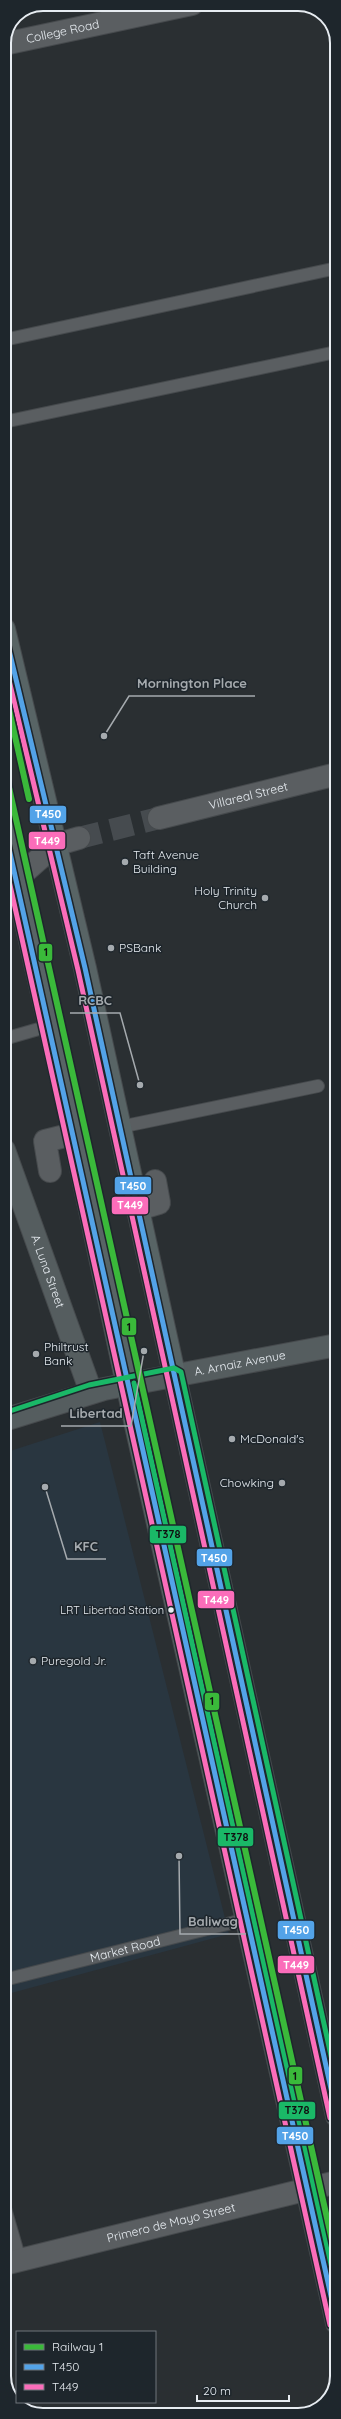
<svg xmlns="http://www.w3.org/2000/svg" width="341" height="2419" viewBox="0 0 341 2419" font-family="Quicksand,sans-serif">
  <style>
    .built { fill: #293640 }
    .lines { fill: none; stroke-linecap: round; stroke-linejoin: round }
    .street-tunnel { stroke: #464b4f; stroke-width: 22; stroke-dasharray: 22 11; stroke-linecap: butt }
    .lane-casing { stroke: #464a4d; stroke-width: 14 }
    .street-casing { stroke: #464a4d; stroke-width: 24 }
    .secondary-casing { stroke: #464a4d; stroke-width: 24 }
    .primary-casing { stroke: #464a4d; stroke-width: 24 }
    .lane { stroke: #5a5e61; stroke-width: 12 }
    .street { stroke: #5a5e61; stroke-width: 22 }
    .secondary { stroke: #555d5f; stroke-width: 22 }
    .primary { stroke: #586465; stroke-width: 22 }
    .bus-1-casing { stroke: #1e262c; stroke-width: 8 }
    .bus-2-casing { stroke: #1e262c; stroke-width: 8 }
    .bus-3-casing { stroke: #1e262c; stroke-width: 8 }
    .bus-1 { stroke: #53a3e8; stroke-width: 5 }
    .bus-2 { stroke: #fb6dba; stroke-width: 5 }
    .bus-3 { stroke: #1ab867; stroke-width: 5 }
    .rail-1-casing { stroke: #1e262c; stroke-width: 9 }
    .rail-1 { stroke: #3ab93a; stroke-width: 6 }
    .poi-dot { fill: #a5aaae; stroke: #1e262c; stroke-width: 1.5 }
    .bus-dot { fill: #e7ecf1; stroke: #1e262c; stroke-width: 1.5 }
    .labels { text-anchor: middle; stroke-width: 3; stroke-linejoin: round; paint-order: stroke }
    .bus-label { font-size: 11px; fill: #e7ecf1; stroke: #1e262c; text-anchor: end }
    .street-label { font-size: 12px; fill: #e7ecf1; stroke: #1e262c }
    .poi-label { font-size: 12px; fill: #e7ecf1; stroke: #1e262c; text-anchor: start }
    .rim { fill: none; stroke: #e7ecf1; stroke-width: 2 }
    .leader { fill: none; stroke: #a5aaae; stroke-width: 1.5 }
    .callout-dot { fill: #a5aaae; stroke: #1e262c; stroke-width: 1.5 }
    .callout-label { font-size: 13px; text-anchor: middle; font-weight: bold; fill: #a5aaae; stroke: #1e262c; stroke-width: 3; stroke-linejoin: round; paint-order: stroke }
    .line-badge { stroke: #1e262c; stroke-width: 1.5 }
    .badge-label { font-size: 11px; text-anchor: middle; font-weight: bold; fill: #fff }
    .pale-badge-label { font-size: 11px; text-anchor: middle; font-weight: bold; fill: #111 }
  </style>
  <rect width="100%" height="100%" fill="#2a2f32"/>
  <path class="built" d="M100,1422L229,1934L4,1995V1453Z"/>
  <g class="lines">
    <path class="street-tunnel" d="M79,838L159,818"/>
    <g class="lane-casing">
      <g id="lane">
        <path d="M4,340L337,268"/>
        <path d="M4,422L336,352"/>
        <path d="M4,1039L49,1026"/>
        <path d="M120,1127L318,1086"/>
        <path id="s1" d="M4,1980L247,1919"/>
        <path d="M4,2205L20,2260"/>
      </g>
    </g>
    <g class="street-casing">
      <g id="street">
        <path id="s2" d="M4,44L192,4"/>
        <path id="s3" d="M159,818L337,774"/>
        <path d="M4,890L55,845L79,838"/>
        <path d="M50,1171L45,1141L73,1134"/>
        <path d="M139,1209L159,1203L155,1181"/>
        <path id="s4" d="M4,2264L337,2182"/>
      </g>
    </g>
    <g class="secondary-casing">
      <g id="secondary">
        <path id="s5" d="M4,1150L91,1392"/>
        <path id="s6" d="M4,1420L104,1389L337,1345"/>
      </g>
    </g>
    <g class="primary-casing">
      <g id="primary">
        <path d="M4,629L85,968L337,2116"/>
        <path d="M4,826L69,1112L137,1430L337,2323"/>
      </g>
    </g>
    <use href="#lane" class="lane"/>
    <use href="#street" class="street"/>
    <use href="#secondary" class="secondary"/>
    <use href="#primary" class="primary"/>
    <g class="bus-1-casing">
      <g id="bus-1">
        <path d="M4,629L85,968L337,2116"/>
        <path d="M4,826L337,2323"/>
      </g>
    </g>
    <g class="bus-2-casing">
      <g id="bus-2">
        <path d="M4,659L78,970L330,2118"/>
        <path d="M4,858L330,2325"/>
      </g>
    </g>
    <g class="bus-3-casing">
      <g id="bus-3">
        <path d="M134,1383L337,2291"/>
        <path d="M4,1413L89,1385L174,1368L181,1372L337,2083"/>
      </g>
    </g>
    <use href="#bus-1" class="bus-1"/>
    <use href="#bus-2" class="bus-2"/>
    <use href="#bus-3" class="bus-3"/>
    <g class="rail-1-casing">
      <g id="rail-1">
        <path d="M4,687L29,799"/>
        <path d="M4,765L337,2263"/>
      </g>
    </g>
    <use href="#rail-1" class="rail-1"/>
  </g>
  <g class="poi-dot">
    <circle cx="125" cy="862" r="4"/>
    <circle cx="265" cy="898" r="4"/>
    <circle cx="111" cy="948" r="4"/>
    <circle cx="36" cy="1354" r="4"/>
    <circle cx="232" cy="1439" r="4"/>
    <circle cx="282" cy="1483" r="4"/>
    <circle cx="33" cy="1661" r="4"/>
  </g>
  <circle class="bus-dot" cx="171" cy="1610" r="3.5"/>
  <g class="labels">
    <g class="bus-label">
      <text x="164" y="1614">LRT Libertad Station</text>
    </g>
    <g class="street-label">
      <text dy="4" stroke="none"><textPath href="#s2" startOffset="60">College Road</textPath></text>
      <text dy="4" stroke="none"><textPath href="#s3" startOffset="92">Villareal Street</textPath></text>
      <text dy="4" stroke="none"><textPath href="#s5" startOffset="129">A. Luna Street</textPath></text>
      <text dy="4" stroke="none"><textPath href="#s6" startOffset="243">A. Arnaiz Avenue</textPath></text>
      <text dy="4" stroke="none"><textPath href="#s1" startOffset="125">Market Road</textPath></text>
      <text dy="4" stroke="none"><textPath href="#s4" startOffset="172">Primero de Mayo Street</textPath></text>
    </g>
    <g class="poi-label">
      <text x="133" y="859">Taft Avenue<tspan x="133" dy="14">Building</tspan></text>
      <text x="257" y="895" text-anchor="end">Holy Trinity<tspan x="257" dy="14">Church</tspan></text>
      <text x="119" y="952">PSBank</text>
      <text x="44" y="1351">Philtrust<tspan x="44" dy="14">Bank</tspan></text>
      <text x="240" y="1443">McDonald's</text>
      <text x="274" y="1487" text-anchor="end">Chowking</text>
      <text x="41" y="1665">Puregold Jr.</text>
    </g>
  </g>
  <path d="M0 0H341V2419H0ZM43 11H298A32 32 0 0 1 330 43V2376A32 32 0 0 1 298 2408H43A32 32 0 0 1 11 2376V43A32 32 0 0 1 43 11Z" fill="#1e262c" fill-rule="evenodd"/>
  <path class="rim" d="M43 11H298A32 32 0 0 1 330 43V2376A32 32 0 0 1 298 2408H43A32 32 0 0 1 11 2376V43A32 32 0 0 1 43 11Z"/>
  <path class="leader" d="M104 736L129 696H255M140 1085L120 1013H70M144 1351L131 1426H61M45 1487L67 1559H106M179 1856L180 1934H246"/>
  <g class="callout-dot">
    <circle cx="104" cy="736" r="4"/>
    <circle cx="140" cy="1085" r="4"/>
    <circle cx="144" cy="1351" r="4"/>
    <circle cx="45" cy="1487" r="4"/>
    <circle cx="179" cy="1856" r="4"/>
  </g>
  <g class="callout-label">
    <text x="192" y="688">Mornington Place</text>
    <text x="95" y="1005">RCBC</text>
    <text x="96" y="1418">Libertad</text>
    <text x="86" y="1551">KFC</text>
    <text x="213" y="1926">Baliwag</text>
  </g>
  <g class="line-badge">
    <rect x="29" y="805" width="38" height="19" rx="4" fill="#53a3e8"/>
    <rect x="28" y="831" width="38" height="19" rx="4" fill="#fb6dba"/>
    <rect x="38" y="943" width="15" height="19" rx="4" fill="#3ab93a"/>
    <rect x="114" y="1176" width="38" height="19" rx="4" fill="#53a3e8"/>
    <rect x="111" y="1196" width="38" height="19" rx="4" fill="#fb6dba"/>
    <rect x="121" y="1317" width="16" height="19" rx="4" fill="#3ab93a"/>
    <rect x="149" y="1525" width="38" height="19" rx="4" fill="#1ab867"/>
    <rect x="196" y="1548" width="37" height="19" rx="4" fill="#53a3e8"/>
    <rect x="197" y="1590" width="38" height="19" rx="4" fill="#fb6dba"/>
    <rect x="204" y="1692" width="16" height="19" rx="4" fill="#3ab93a"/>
    <rect x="217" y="1827" width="37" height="20" rx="4" fill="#1ab867"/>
    <rect x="277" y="1920" width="38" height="20" rx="4" fill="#53a3e8"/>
    <rect x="277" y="1955" width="38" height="19" rx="4" fill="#fb6dba"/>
    <rect x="288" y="2066" width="15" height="19" rx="4" fill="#3ab93a"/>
    <rect x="278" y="2101" width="38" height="19" rx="4" fill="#1ab867"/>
    <rect x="276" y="2126" width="38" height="19" rx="4" fill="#53a3e8"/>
  </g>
  <g class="badge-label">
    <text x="48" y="818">T450</text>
    <text x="47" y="845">T449</text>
    <text x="133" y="1190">T450</text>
    <text x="130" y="1209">T449</text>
    <text x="214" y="1562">T450</text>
    <text x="216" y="1604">T449</text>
    <text x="296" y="1934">T450</text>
    <text x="296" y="1969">T449</text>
    <text x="295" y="2140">T450</text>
  </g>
  <g class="pale-badge-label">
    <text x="46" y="956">1</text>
    <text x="129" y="1331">1</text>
    <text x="168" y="1538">T378</text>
    <text x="212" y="1705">1</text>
    <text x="236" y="1841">T378</text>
    <text x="295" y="2080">1</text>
    <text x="297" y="2114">T378</text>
  </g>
  <rect x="16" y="2331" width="140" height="72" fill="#1e262c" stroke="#6e757b"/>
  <rect x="24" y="2344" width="20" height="6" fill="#3ab93a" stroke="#6e757b"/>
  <text x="52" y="2351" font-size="12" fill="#e7ecf1">Railway 1</text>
  <rect x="24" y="2364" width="20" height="6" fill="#53a3e8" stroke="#6e757b"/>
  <text x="52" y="2371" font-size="12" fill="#e7ecf1">T450</text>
  <rect x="24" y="2384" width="20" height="6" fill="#fb6dba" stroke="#6e757b"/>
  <text x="52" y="2391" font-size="12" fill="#e7ecf1">T449</text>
  <path d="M197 2395v6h92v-6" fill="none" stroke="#e7ecf1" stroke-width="2"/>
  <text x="203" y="2395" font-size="12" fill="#e7ecf1" stroke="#1e262c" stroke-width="3" paint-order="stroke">20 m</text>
</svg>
